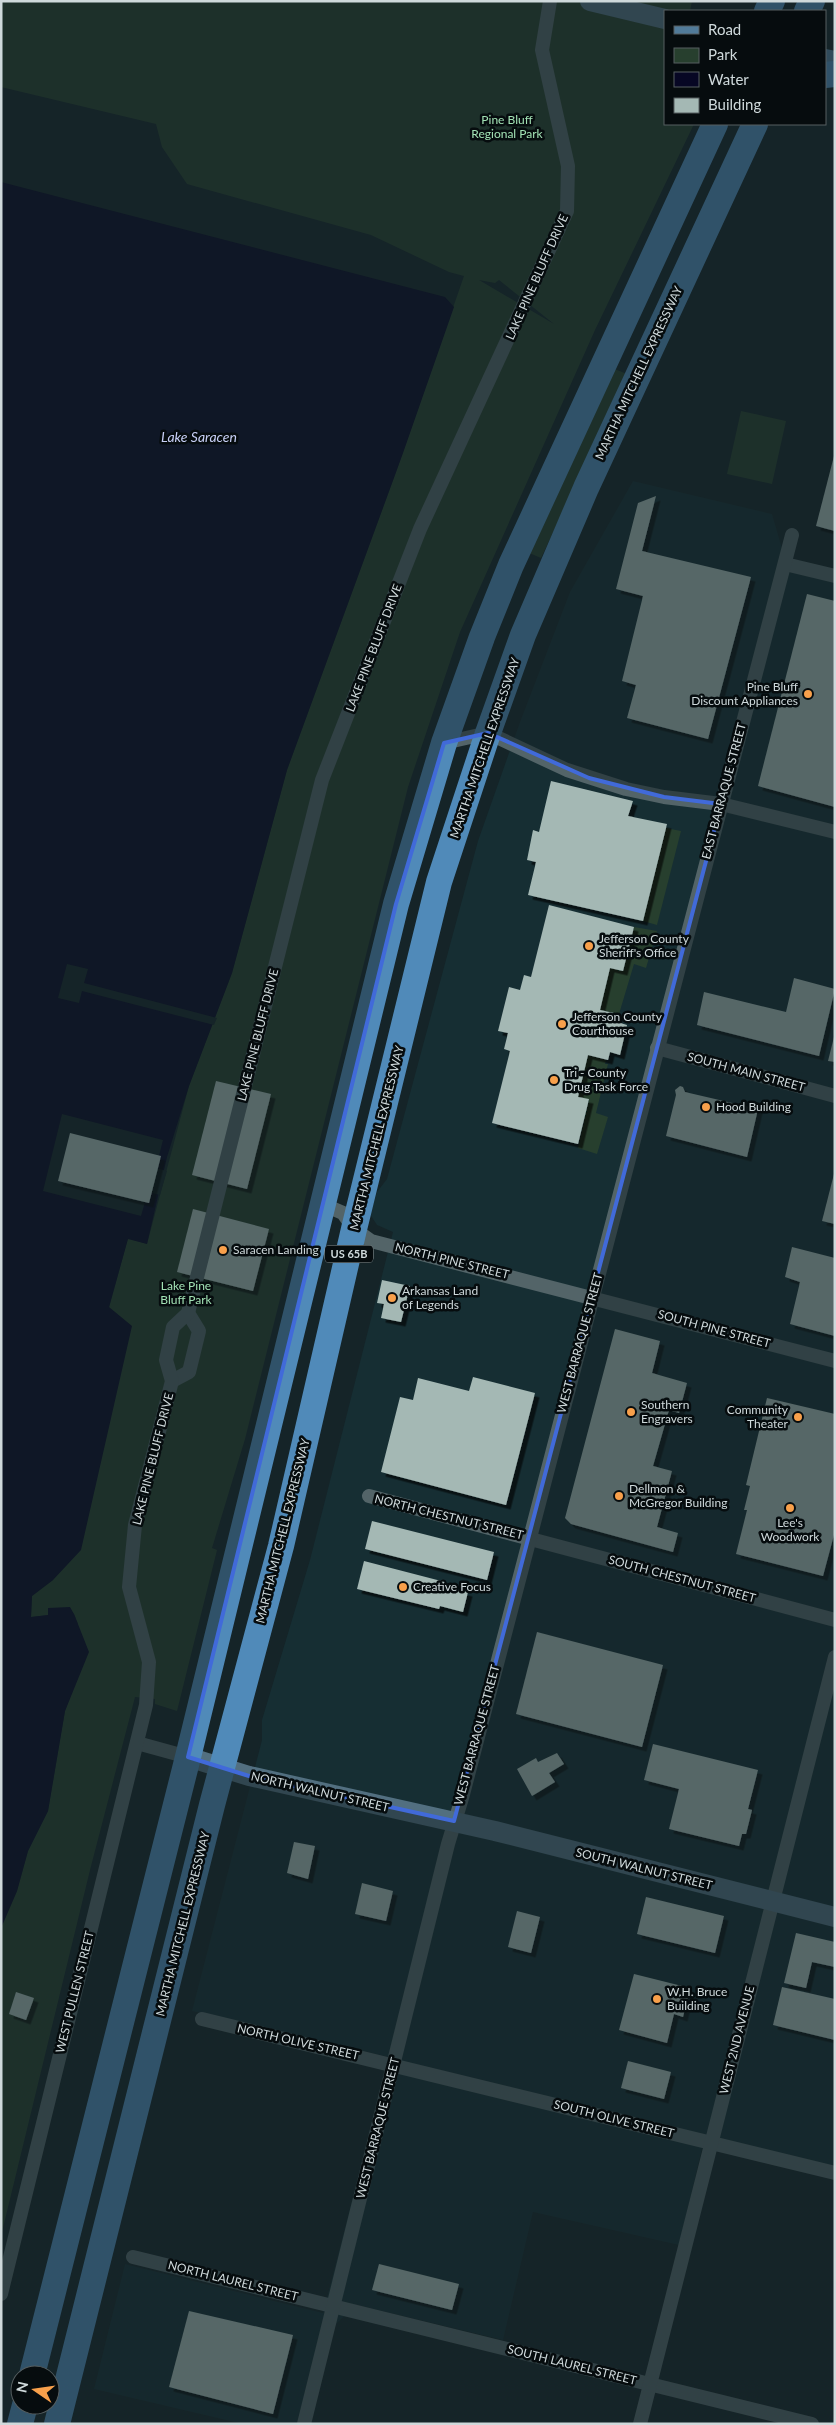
<svg xmlns="http://www.w3.org/2000/svg" width="836" height="2425" viewBox="0 0 836 2425" font-family="Lato,sans-serif">
  <style>
    .built { fill: #162e33 }
    .green { fill: #273f2e; fill-rule: evenodd }
    .water { fill: #070724 }
    .pier { fill: #152428 }
    .building { fill: #a4b8b4; filter: url(#shadow) }
    .lines { fill: none; stroke-linecap: round; stroke-linejoin: round }
    .street { stroke: #536468; stroke-width: 14 }
    .secondary { stroke: #526f80; stroke-width: 20 }
    .primary { stroke: #517b99; stroke-width: 22 }
    .highway { stroke: #508ab9; stroke-width: 26 }
    .marked { fill: none; stroke: #416ad9; stroke-width: 4; stroke-linejoin: round }
    .poi-dot { fill: #f8a04b; stroke: #060c0e; stroke-width: 2 }
    .labels { text-anchor: middle; stroke-width: 5; stroke-linejoin: round; paint-order: stroke }
    .shield { fill: #060c0e; stroke: #939c9e; stroke-width: 1 }
    .shield-label { font-size: 11px; font-weight: bold; fill: #cfd9db }
    .park-label { font-size: 12px; fill: #a2e1b4; stroke: #060c0e }
    .street-label { font-size: 12px; fill: #cfd9db; stroke: #060c0e }
    .poi-label { font-size: 12px; fill: #cfd9db; stroke: #060c0e; text-anchor: start }
    .water-label { font-size: 14px; font-style: italic; fill: #c7cff5; stroke: #060c0e }
  </style>
  <defs>
    <filter id="shadow"><feDropShadow dx="4.5" dy="4.5" stdDeviation="0" flood-color="#0009"/></filter>
  </defs>
  <rect width="100%" height="100%" fill="#152428"/>
  <path class="built" d="M633,481L772,514L788,569L835,582V2168L705,2136L679,2245L533,2212L503,2340L357,2305L319,2339L298,2424H243L94,2389L125,2264L323,2313L389,2057L192,2011L262,1740V1720L310,1560L393,1232L377,1225L370,1214L377,1192L387,1179L478,841L520,722L570,592Z"/>
  <g class="green">
    <path d="M1,1H692L690,11H665V124H694L595,330L460,632L408,787L245,1439L212,1548L217,1550L177,1711L155,1704V1699L135,1697L90,1870L1,2236V1928L17,1891L28,1851L48,1811L65,1711L75,1684L78,1624L74,1614L48,1609L49,1615L31,1617L32,1596L53,1580L109,1308L128,1238L147,1244L189,1086L232,973L287,770L395,475L464,276L449,272L371,235L187,184L162,147L156,124L1,87ZM479,280L495,283L499,280L554,324Z"/>
    <path d="M612,368L627,374L541,558L527,552Z"/>
    <path d="M741,411L786,421L772,484L727,474Z"/>
    <path d="M666,828L681,831L657,925L643,921Z"/>
    <path d="M634,927L657,931L646,968L634,964L619,1014L600,1010L610,968L623,971Z"/>
    <path d="M588,1055L606,1060L605,1064H608L596,1113L608,1117L597,1154L578,1148L589,1100L578,1097Z"/>
  </g>
  <path class="water" d="M1,182L445,297L454,307L403,453L287,770L232,973L189,1086L167,1157L147,1244L128,1239L109,1307L132,1326L81,1550L53,1580L32,1596L31,1617L48,1615V1608L70,1607L74,1614L89,1652L65,1711L48,1811L28,1851L17,1891L1,1928Z"/>
  <g class="pier">
    <path d="M67,964L88,969L84,983L217,1018L214,1025L82,991L79,1003L58,998Z"/>
    <path d="M62,1114L163,1140L156,1168L167,1171L160,1195L148,1192L141,1216L43,1191Z"/>
  </g>
  <g class="building">
    <path d="M834,456L835,457V531L816,526Z"/>
    <path d="M656,496L642,551L751,577L708,739L627,718L636,685L622,681L643,596L616,589L638,503Z"/>
    <path d="M807,594L835,601V807L758,786Z"/>
    <path d="M551,781L633,801L628,816L667,824L643,921L528,895L536,862L527,860L533,830L539,832Z"/>
    <path d="M549,905L634,927L623,971L610,968L600,1010L619,1014L617,1022L627,1025L620,1055L610,1052L608,1060L588,1055L578,1097L589,1099L578,1144L492,1123L510,1051L504,1049L508,1033L498,1031L509,987L520,990L524,975L531,977Z"/>
    <path d="M794,978L835,989L819,1056L697,1025L704,992L786,1012Z"/>
    <path d="M834,1037H835V1062L828,1061Z"/>
    <path d="M216,1081L271,1094L247,1189L192,1175Z"/>
    <path d="M680,1086L683,1087L685,1092L758,1109L747,1157L666,1136L676,1095L675,1090Z"/>
    <path d="M70,1133L161,1156L149,1203L58,1181Z"/>
    <path d="M834,1174L835,1175V1224L822,1221Z"/>
    <path d="M193,1209L269,1229L253,1291L177,1272Z"/>
    <path d="M792,1247L835,1258V1336L790,1324L800,1282L785,1277Z"/>
    <path d="M382,1280L410,1286L401,1322L381,1318L384,1304L377,1303Z"/>
    <path d="M615,1329L660,1341L652,1373L687,1383L679,1413L669,1410L653,1466L672,1471L657,1527L678,1533L673,1552L571,1524L565,1518Z"/>
    <path d="M473,1377L535,1393L506,1505L381,1472L400,1397L413,1400L418,1378L469,1391Z"/>
    <path d="M767,1398L835,1414V1531L823,1576L736,1554L747,1510H744L750,1486L746,1485Z"/>
    <path d="M372,1521L494,1552L487,1580L365,1549Z"/>
    <path d="M364,1561L445,1582L444,1586L468,1592L463,1612L440,1606L439,1609L357,1589Z"/>
    <path d="M537,1632L663,1665L642,1747L516,1714Z"/>
    <path d="M653,1744L758,1770L748,1809L752,1810L746,1834H742L739,1846L669,1829L679,1789L644,1780Z"/>
    <path d="M557,1753L564,1764L549,1773L555,1782L532,1796L517,1769L536,1758L538,1762Z"/>
    <path d="M294,1842L315,1846L308,1879L287,1873Z"/>
    <path d="M362,1883L393,1891L386,1921L355,1914Z"/>
    <path d="M646,1897L724,1916L715,1953L637,1934Z"/>
    <path d="M517,1911L540,1917L531,1953L508,1947Z"/>
    <path d="M796,1933L835,1942V1967L812,1962L806,1988L784,1983Z"/>
    <path d="M634,1974L690,1988L683,2017L674,2014L667,2043L619,2030Z"/>
    <path d="M782,1987L835,1999V2040L773,2025Z"/>
    <path d="M16,1992L34,1998L26,2020L9,2014Z"/>
    <path d="M628,2061L671,2072L664,2099L621,2088Z"/>
    <path d="M379,2264L459,2284L452,2310L372,2290Z"/>
    <path d="M189,2311L293,2335L273,2414L169,2387Z"/>
  </g>
  <g class="lines">
    <g class="street">
      <path d="M785,564L835,576"/>
      <path d="M444,743L488,733L567,770L626,789L664,797L721,804L835,832"/>
      <path d="M657,1048L835,1096"/>
      <path d="M322,1204L343,1213L354,1229L371,1241L835,1361"/>
      <path d="M172,1381L189,1372L199,1331L188,1313"/>
      <path d="M369,1496L835,1620"/>
      <path d="M137,1743L188,1757"/>
      <path d="M202,2019L835,2173"/>
      <path d="M133,2257L812,2424"/>
      <path d="M1,2294L146,1705L149,1662L129,1587L135,1525L172,1381L166,1360L173,1327L188,1313L322,780L420,529L567,211L568,166L542,50L550,1"/>
      <path d="M304,2424L448,1844L462,1798L792,535"/>
      <path d="M640,2424L835,1657"/>
    </g>
    <g class="secondary">
      <path d="M590,1L665,19"/>
      <path d="M188,1757L249,1776L495,1831L835,1917"/>
    </g>
    <path class="primary" d="M825,60L835,62"/>
    <g class="highway">
      <path d="M767,11L772,1"/>
      <path d="M807,11L812,1"/>
      <path d="M825,75L835,74"/>
      <path d="M32,2375L188,1757L396,904L444,743L482,637L511,565L715,124"/>
      <path d="M20,2424L25,2405"/>
      <path d="M57,2424L212,1805L281,1546L354,1229L439,882L488,733L523,635L586,488L755,124"/>
    </g>
  </g>
  <path d="M0 0H836V2425H0ZM488,733L589,778L664,797L721,804L454,1821L249,1776L188,1757L396,904L444,743Z" fill="#152428" fill-opacity=".55" fill-rule="evenodd"/>
  <path class="marked" d="M488,733L589,778L664,797L721,804L454,1821L249,1776L188,1757L396,904L444,743Z"/>
  <g class="poi-dot">
    <circle cx="808" cy="694" r="5"/>
    <circle cx="589" cy="946" r="5"/>
    <circle cx="562" cy="1024" r="5"/>
    <circle cx="554" cy="1080" r="5"/>
    <circle cx="706" cy="1107" r="5"/>
    <circle cx="223" cy="1250" r="5"/>
    <circle cx="392" cy="1298" r="5"/>
    <circle cx="631" cy="1412" r="5"/>
    <circle cx="798" cy="1417" r="5"/>
    <circle cx="619" cy="1496" r="5"/>
    <circle cx="790" cy="1508" r="5"/>
    <circle cx="403" cy="1587" r="5"/>
    <circle cx="657" cy="1999" r="5"/>
  </g>
  <g class="labels">
    <rect class="shield" x="325" y="1245.5" width="48" height="17" rx="4"/>
    <g class="shield-label">
      <text x="349" y="1258">US 65B</text>
    </g>
    <g class="park-label">
      <text x="507" y="124">Pine Bluff<tspan x="507" dy="14">Regional Park</tspan></text>
      <text x="186" y="1290">Lake Pine<tspan x="186" dy="14">Bluff Park</tspan></text>
    </g>
    <g class="street-label">
      <text transform="translate(537 277) rotate(-66)" y="4">LAKE PINE BLUFF DRIVE</text>
      <text transform="translate(639 373) rotate(-65)" y="4">MARTHA MITCHELL EXPRESSWAY</text>
      <text transform="translate(374 648) rotate(-69)" y="4">LAKE PINE BLUFF DRIVE</text>
      <text transform="translate(485 748) rotate(-71)" y="4">MARTHA MITCHELL EXPRESSWAY</text>
      <text transform="translate(724 791) rotate(-75)" y="4">EAST BARRAQUE STREET</text>
      <text transform="translate(258 1035) rotate(-76)" y="4">LAKE PINE BLUFF DRIVE</text>
      <text transform="translate(746 1072) rotate(15)" y="4">SOUTH MAIN STREET</text>
      <text transform="translate(377 1138) rotate(-76)" y="4">MARTHA MITCHELL EXPRESSWAY</text>
      <text transform="translate(452 1261) rotate(14)" y="4">NORTH PINE STREET</text>
      <text transform="translate(714 1329) rotate(15)" y="4">SOUTH PINE STREET</text>
      <text transform="translate(580 1343) rotate(-75)" y="4">WEST BARRAQUE STREET</text>
      <text transform="translate(153 1459) rotate(-76)" y="4">LAKE PINE BLUFF DRIVE</text>
      <text transform="translate(449 1517) rotate(14)" y="4">NORTH CHESTNUT STREET</text>
      <text transform="translate(283 1531) rotate(-76)" y="4">MARTHA MITCHELL EXPRESSWAY</text>
      <text transform="translate(682 1579) rotate(15)" y="4">SOUTH CHESTNUT STREET</text>
      <text transform="translate(477 1735) rotate(-75)" y="4">WEST BARRAQUE STREET</text>
      <text transform="translate(320 1792) rotate(13)" y="4">NORTH WALNUT STREET</text>
      <text transform="translate(644 1869) rotate(14)" y="4">SOUTH WALNUT STREET</text>
      <text transform="translate(183 1924) rotate(-76)" y="4">MARTHA MITCHELL EXPRESSWAY</text>
      <text transform="translate(75 1992) rotate(-76)" y="4">WEST PULLEN STREET</text>
      <text transform="translate(737 2040) rotate(-76)" y="4">WEST 2ND AVENUE</text>
      <text transform="translate(298 2042) rotate(13)" y="4">NORTH OLIVE STREET</text>
      <text transform="translate(614 2119) rotate(14)" y="4">SOUTH OLIVE STREET</text>
      <text transform="translate(378 2128) rotate(-76)" y="4">WEST BARRAQUE STREET</text>
      <text transform="translate(233 2281) rotate(14)" y="4">NORTH LAUREL STREET</text>
      <text transform="translate(572 2365) rotate(14)" y="4">SOUTH LAUREL STREET</text>
    </g>
    <g class="poi-label">
      <text x="798" y="691" text-anchor="end">Pine Bluff<tspan x="798" dy="14">Discount Appliances</tspan></text>
      <text x="599" y="943">Jefferson County<tspan x="599" dy="14">Sheriff's Office</tspan></text>
      <text x="572" y="1021">Jefferson County<tspan x="572" dy="14">Courthouse</tspan></text>
      <text x="564" y="1077">Tri - County<tspan x="564" dy="14">Drug Task Force</tspan></text>
      <text x="716" y="1111">Hood Building</text>
      <text x="233" y="1254">Saracen Landing</text>
      <text x="402" y="1295">Arkansas Land<tspan x="402" dy="14">of Legends</tspan></text>
      <text x="641" y="1409">Southern<tspan x="641" dy="14">Engravers</tspan></text>
      <text x="788" y="1414" text-anchor="end">Community<tspan x="788" dy="14">Theater</tspan></text>
      <text x="629" y="1493">Dellmon &amp;<tspan x="629" dy="14">McGregor Building</tspan></text>
      <text x="790" y="1527" text-anchor="middle">Lee's<tspan x="790" dy="14">Woodwork</tspan></text>
      <text x="413" y="1591">Creative Focus</text>
      <text x="667" y="1996">W.H. Bruce<tspan x="667" dy="14">Building</tspan></text>
    </g>
    <g class="water-label">
      <text x="199" y="442">Lake Saracen</text>
    </g>
  </g>
  <rect width="836" height="2425" fill="none" stroke="#cfd9db" stroke-width="5"/>
  <rect x="664" y="10" width="162" height="115" fill="#060c0e" stroke="#565e60"/>
  <rect x="674" y="26" width="25" height="8" fill="#517b99" stroke="#565e60"/>
  <text x="708" y="35" font-size="15" fill="#cfd9db">Road</text>
  <rect x="674" y="48" width="25" height="15" fill="#273f2e" stroke="#565e60"/>
  <text x="708" y="60" font-size="15" fill="#cfd9db">Park</text>
  <rect x="674" y="72" width="25" height="15" fill="#070724" stroke="#565e60"/>
  <text x="708" y="85" font-size="15" fill="#cfd9db">Water</text>
  <rect x="674" y="98" width="25" height="15" fill="#a4b8b4" stroke="#565e60"/>
  <text x="708" y="110" font-size="15" fill="#cfd9db">Building</text>
  <g transform="translate(35 2390) rotate(283)"><circle r="24" fill="#060c0e" stroke="#565e60"/>
  <path d="M0-4L9 19L0 12L-9 19Z" fill="#f8a04b"/>
  <text y="-8" font-size="14" font-weight="bold" text-anchor="middle" fill="#cfd9db">N</text>
  </g>
</svg>
